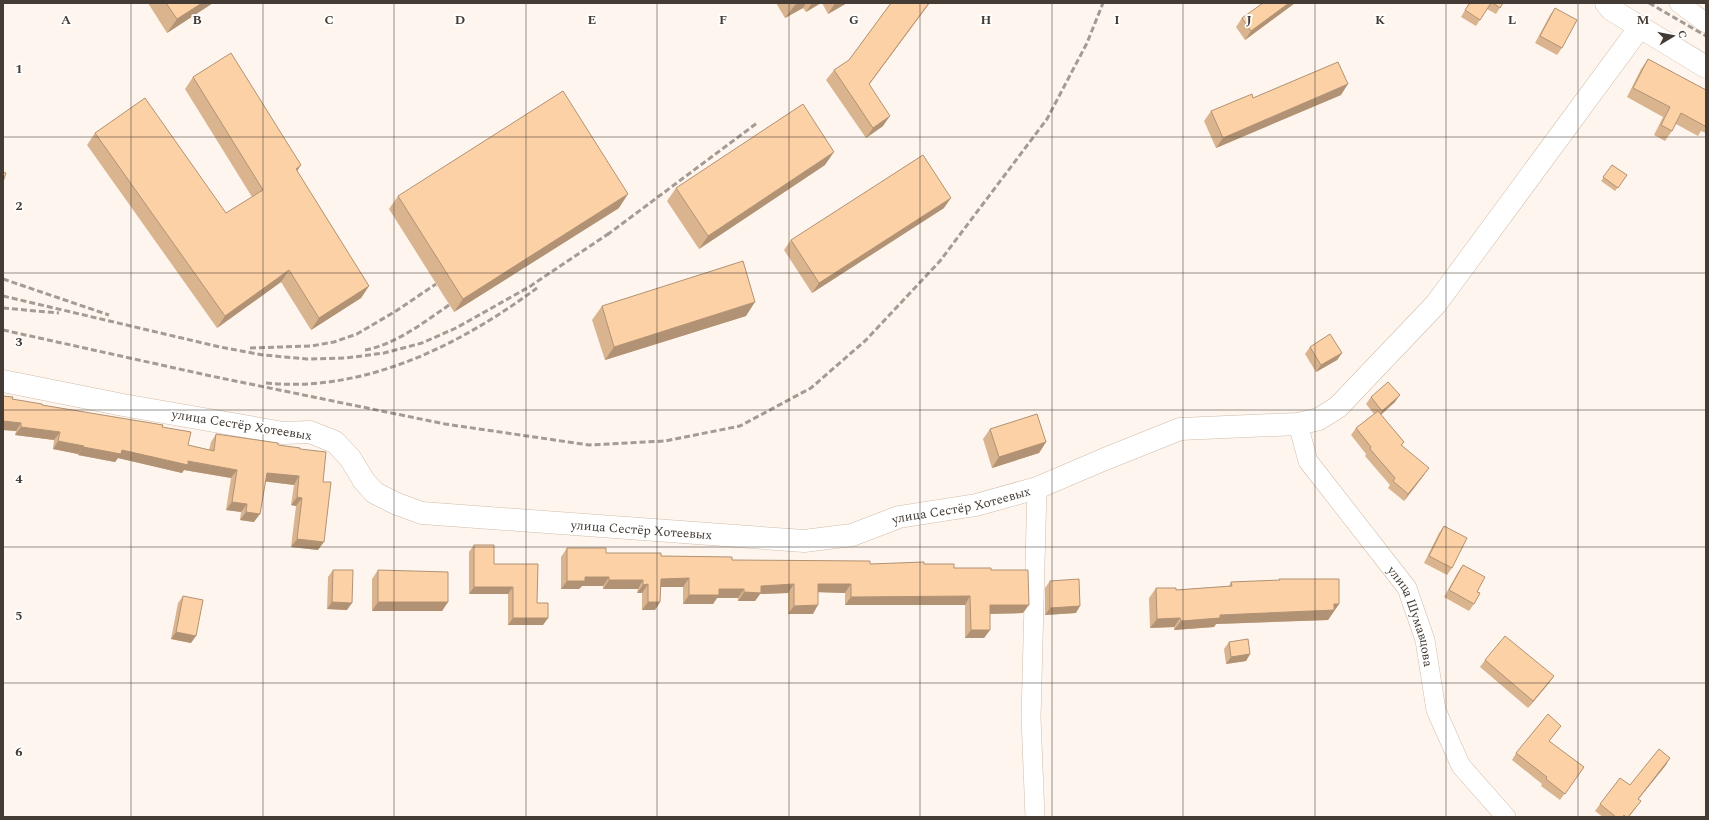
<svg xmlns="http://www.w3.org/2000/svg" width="1709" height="820" viewBox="0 0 1709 820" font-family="Spectral,serif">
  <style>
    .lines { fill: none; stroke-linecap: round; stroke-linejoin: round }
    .street-casing { stroke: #d0bca9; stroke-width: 20 }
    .secondary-casing { stroke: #d0bca9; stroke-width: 23 }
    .street { stroke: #fff; stroke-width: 19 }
    .secondary { stroke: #fff; stroke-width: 22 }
    .rail { stroke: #a39b94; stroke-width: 3; stroke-dasharray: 6 3; stroke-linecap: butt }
    .wall { fill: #dab48f }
    .shaded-wall { fill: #b19274 }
    .building { fill: #fdd1a6; stroke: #b19274 }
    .grid { fill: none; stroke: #433b34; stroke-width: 1; stroke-opacity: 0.55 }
    .labels { text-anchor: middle; stroke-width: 3.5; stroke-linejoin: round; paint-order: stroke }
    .street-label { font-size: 13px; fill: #433b34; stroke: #fff }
    .grid-label { font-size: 13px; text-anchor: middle; font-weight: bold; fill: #433b34; stroke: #fff; stroke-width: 3.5; stroke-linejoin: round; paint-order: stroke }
  </style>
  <rect width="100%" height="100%" fill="#fef6ee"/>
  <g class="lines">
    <g class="street-casing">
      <g id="street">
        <path d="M1679,3L1706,23"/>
        <path id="s1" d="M1298,424L1308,461L1407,588L1425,640L1436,710L1461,766L1506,817"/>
        <path d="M1035,817L1031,718L1037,488"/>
      </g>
    </g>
    <g class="secondary-casing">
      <g id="secondary">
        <path d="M1606,3L1612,10L1706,67"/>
        <path id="s2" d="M3,381L123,405L283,433L310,432L335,442L350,458L364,481L375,493L397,504L422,513L804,541L852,535L899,517L976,505L1037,488L1105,459L1180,429L1298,424L1319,419L1338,407L1436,304L1640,27"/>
      </g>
    </g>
    <use href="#street" class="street"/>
    <use href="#secondary" class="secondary"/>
    <g class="rail">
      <path d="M1649,3L1706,36"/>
      <path d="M607,235L757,123"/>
      <path d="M3,279L109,315"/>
      <path d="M3,296L220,347L263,355L307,359L346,358L384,353L422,343L456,328L529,287L611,232"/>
      <path d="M3,308L59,313"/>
      <path d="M3,330L211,376L445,424L589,445L665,441L740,426L811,388L866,340L940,261L1047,119L1087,43L1103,3"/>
      <path d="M250,348L311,346L334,342L357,334L396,311L436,284"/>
      <path d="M365,350C396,344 423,323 449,305"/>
      <path d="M266,383C365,393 460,345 537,288"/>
    </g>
  </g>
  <g class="wall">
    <path d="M148,3H213L167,33Z"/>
    <path d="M776,3H821L806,12L803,8L785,18Z"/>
    <path d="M822,3H847L828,14Z"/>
    <path d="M891,3H930L869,85L883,126L866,138L826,80L834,70L849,60Z"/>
    <path d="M1295,3L1245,40L1236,27L1242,18Z"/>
    <path d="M1469,3H1503L1496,14L1487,9L1476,26L1461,17Z"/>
    <path d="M1555,8L1562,48L1557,55L1535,43L1550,15Z"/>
    <path d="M1648,59L1706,90V133L1701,131L1698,136L1676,124L1672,131L1665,141L1654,135L1663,117L1627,97L1641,69Z"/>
    <path d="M193,77L301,165L297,171L369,286L361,298L311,330L281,282L217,328L87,145L95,133L226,213L252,197L185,89Z"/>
    <path d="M1341,95L1216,148L1204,121L1211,111L1253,98Z"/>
    <path d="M825,165L699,249L667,201L676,188Z"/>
    <path d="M1612,165L1627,175L1615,191L1601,181Z"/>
    <path d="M398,196L619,208L454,312L389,209Z"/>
    <path d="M944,208L812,293L784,250L791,240Z"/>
    <path d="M602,306L746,316L605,360L592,320Z"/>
    <path d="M1310,347L1342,353L1337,360L1316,372L1305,354Z"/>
    <path d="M3,396L12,399L42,405L162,427L188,445L209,450L211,442L216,434L300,449L323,482L318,550L291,547L296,506L291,505L294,485L265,481L254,522L240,520L241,512L226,510L231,478L184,470L182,473L118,458L115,462L78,455V454L53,449L54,440L15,435L16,431L3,430Z"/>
    <path d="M1371,397L1395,402L1381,415L1404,442L1402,445L1424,475L1404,501L1388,488L1390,485L1365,456L1366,454L1351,435L1356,428L1374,414L1366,404Z"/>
    <path d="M990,429L1046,442L1039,453L992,468L983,439Z"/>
    <path d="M1444,526L1452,568L1447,575L1424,563L1439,533Z"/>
    <path d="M474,545L537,603L548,618L543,625H508V594H469V552Z"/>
    <path d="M567,548L606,553L732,560L870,564H924L954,568L991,570L1023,613L990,614V630L984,638H965V605H845V593L818,592L813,614H788V593L760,594L755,601H738V598H717L713,604H683V587H660V602L655,610H642V593H637L638,589H603V586H582L579,589H561V557Z"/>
    <path d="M1463,565L1477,592L1474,604L1469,611L1444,597L1458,572Z"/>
    <path d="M333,570L347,610L327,609L328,577Z"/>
    <path d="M378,570L448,602L442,611H372V579Z"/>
    <path d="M1279,579L1339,604L1328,620L1216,624L1214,627L1174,630V627L1150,628L1149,598L1156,588L1176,590L1229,586L1231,582L1279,581Z"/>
    <path d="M1050,581L1076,613L1045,615V588Z"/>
    <path d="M183,596L191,643L171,639L178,603Z"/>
    <path d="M1229,642L1250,654L1246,661L1226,664L1224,649Z"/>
    <path d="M1485,660L1554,676L1549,683L1528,708L1480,667Z"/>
    <path d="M1561,726L1549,741L1584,767L1560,800L1541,786L1542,784L1512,760L1516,753Z"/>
    <path d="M1666,765L1638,799L1636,808L1629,817H1603L1595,811L1600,804Z"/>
  </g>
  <g class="shaded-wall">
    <path d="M202,3H213L167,33L177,19Z"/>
    <path d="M798,3H806L803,8L785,18L795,5Z"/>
    <path d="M812,3H821L806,12Z"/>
    <path d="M835,3H847L828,14Z"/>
    <path d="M1289,3H1295L1245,40L1251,31Z"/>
    <path d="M1348,84L1341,95L1216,148L1223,138Z"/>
    <path d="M890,116L883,126L866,138L873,128Z"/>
    <path d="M834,152L825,165L699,249L708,236Z"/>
    <path d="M301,165L293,177L296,169Z"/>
    <path d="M628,194L619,208L454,312L463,299Z"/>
    <path d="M951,198L944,208L812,293L819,283Z"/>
    <path d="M289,270L281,282L217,328L225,316Z"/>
    <path d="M369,286L361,298L311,330L319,318Z"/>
    <path d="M755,302L746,316L605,360L614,347Z"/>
    <path d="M1342,353L1337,360L1316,372L1321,365Z"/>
    <path d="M1400,395L1395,402L1377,418L1382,411Z"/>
    <path d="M3,421L21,423L16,431L3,430Z"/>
    <path d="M21,427L60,432L54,440L15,435Z"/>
    <path d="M58,441L84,446L78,454L53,449Z"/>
    <path d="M1046,442L1039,453L992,468L999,457Z"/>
    <path d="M83,447L122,450L237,470L231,478L184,470L182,473L118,458L115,462L78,455Z"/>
    <path d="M1429,468L1424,475L1404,501L1408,494Z"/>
    <path d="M267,473L299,476L294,485L261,481Z"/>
    <path d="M297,497L302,498L296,506L291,505Z"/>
    <path d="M232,502L247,504L241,512L226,510Z"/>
    <path d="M246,512L260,514L254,522L240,520Z"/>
    <path d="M297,539L324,542L318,550L291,547Z"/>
    <path d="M585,577H609L603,586H582L579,589H561L567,581Z"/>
    <path d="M689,578L683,587H655L661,579Z"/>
    <path d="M609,580H643L638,589H603Z"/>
    <path d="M648,584L642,593H637L643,585Z"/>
    <path d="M794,584L788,593L760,594L755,601H738L744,592L761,586Z"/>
    <path d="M818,584H851L845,593L812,592Z"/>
    <path d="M474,587H513L508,594H469Z"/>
    <path d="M719,589H744L738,598H717L713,604H683L689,595Z"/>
    <path d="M970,596L965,605H845L851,597Z"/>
    <path d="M332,602L352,603L347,610L327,609Z"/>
    <path d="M378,602H448L442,611H372Z"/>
    <path d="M648,602H660L655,610H642Z"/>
    <path d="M1334,604H1339L1328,620L1216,624L1214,627L1174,630L1181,621L1220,615Z"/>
    <path d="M818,605L813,614H788L794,606Z"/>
    <path d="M990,605H1029L1023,613L984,614Z"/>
    <path d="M1080,606L1076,613L1045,615L1050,608Z"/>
    <path d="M513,618H548L543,625H508Z"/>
    <path d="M1180,618L1174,627L1150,628L1157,619Z"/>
    <path d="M971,630H990L984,638H965Z"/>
    <path d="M176,632L196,636L191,643L171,639Z"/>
    <path d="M1250,654L1246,661L1226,664L1231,657Z"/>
    <path d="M1554,676L1549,683L1528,708L1533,701Z"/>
    <path d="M1670,758L1666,765L1633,806L1638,799Z"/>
  </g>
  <g class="building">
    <path d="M166,3H202L177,19Z"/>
    <path d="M891,3H929L869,84L890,116L873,128L834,70L849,60Z"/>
    <path d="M1263,3H1289L1251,31L1242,18Z"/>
    <path d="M1470,3H1491L1480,20L1465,10Z"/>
    <path d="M1493,3H1503L1500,8Z"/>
    <path d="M1555,8L1577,20L1562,48L1540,36Z"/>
    <path d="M231,53L301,165L296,169L369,286L319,318L289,270L225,316L95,133L145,98L226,213L263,190L193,77Z"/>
    <path d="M1648,59L1706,90V124L1705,126L1681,113L1672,131L1661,125L1670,107L1633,88Z"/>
    <path d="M1338,62L1348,84L1223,138L1211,111L1252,94L1253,98Z"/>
    <path d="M563,91L628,194L463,299L398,196Z"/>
    <path d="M803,104L834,152L708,236L676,188Z"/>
    <path d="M923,155L951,198L819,283L791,240Z"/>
    <path d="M1612,165L1627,175L1618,188L1603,177Z"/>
    <path d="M3,172L6,173L3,182Z"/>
    <path d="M743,261L755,302L614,347L602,306Z"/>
    <path d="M1330,334L1342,353L1321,365L1310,347Z"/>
    <path d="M1388,382L1400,395L1382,411L1371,397Z"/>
    <path d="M3,396L13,397L12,399L42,404V405L163,425L162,427L191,432L188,445L214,451L216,434L278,443V445L300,448V449L326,452L323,482H331L324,542L297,539L302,498L297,497L299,476L267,473L260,514L246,512L247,504L232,502L237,470L188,461V465L122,450L121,454L83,447L84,446L58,441L60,432L21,427V423L3,421Z"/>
    <path d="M1378,411L1404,442L1401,445L1429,468L1408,494L1393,481L1395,478L1370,449L1371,447L1356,428Z"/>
    <path d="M1037,414L1046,442L999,457L990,429Z"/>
    <path d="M1444,526L1467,538L1452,568L1429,556Z"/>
    <path d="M474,545H494V564H538L537,603H548V618H513V587H474Z"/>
    <path d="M567,548H606V553H661V556L732,557V560L870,561V564L924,562V564H954V568H991V570H1028L1029,605H990V630H971L970,596L851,597V584H818V605L794,606V584L761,586V593L744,592V589H719V595H689V578L661,579L660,602H648V584L643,585V580H609V577H585V581H567Z"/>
    <path d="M1463,565L1485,577L1477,592L1480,593L1474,604L1449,590Z"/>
    <path d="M333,570H353L352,603L332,602Z"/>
    <path d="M378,570L448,572V602H378Z"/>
    <path d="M1079,579L1080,606L1050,608V581Z"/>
    <path d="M1279,579H1339V604H1334V610L1220,615V618L1181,621L1180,618L1157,619L1156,588H1176V590L1232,586L1231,582L1280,580Z"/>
    <path d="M183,596L203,600L196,636L176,632Z"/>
    <path d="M1505,636L1554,676L1533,701L1485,660Z"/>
    <path d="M1248,639L1250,654L1231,657L1229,642Z"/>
    <path d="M1548,714L1561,726L1549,741L1584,767L1565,794L1546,779L1547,777L1516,753Z"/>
    <path d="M1659,749L1670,758L1638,799L1641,801L1628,817H1626L1624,815L1623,817H1616L1600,804L1620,778L1630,785Z"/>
  </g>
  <path class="grid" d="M131,3V817M263,3V817M394,3V817M526,3V817M657,3V817M789,3V817M920,3V817M1052,3V817M1183,3V817M1315,3V817M1446,3V817M1578,3V817M3,137H1706M3,273H1706M3,410H1706M3,547H1706M3,683H1706"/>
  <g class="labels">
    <g class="street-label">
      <text transform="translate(242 424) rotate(9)" y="5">улица Сестёр Хотеевых</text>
      <text dy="5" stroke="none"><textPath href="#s2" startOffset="1000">улица Сестёр Хотеевых</textPath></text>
      <text dy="5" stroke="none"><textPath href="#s2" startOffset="675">улица Сестёр Хотеевых</textPath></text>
      <text dy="5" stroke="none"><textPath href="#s1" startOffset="227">улица Шумавцова</textPath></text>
    </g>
  </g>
  <g class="grid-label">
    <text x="66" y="24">A</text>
    <text x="197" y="24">B</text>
    <text x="329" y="24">C</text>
    <text x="460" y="24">D</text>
    <text x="592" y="24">E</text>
    <text x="723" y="24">F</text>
    <text x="854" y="24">G</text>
    <text x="986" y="24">H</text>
    <text x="1117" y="24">I</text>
    <text x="1249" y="24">J</text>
    <text x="1380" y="24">K</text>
    <text x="1512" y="24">L</text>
    <text x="1643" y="24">M</text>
    <text x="19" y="73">1</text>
    <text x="19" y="210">2</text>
    <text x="19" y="346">3</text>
    <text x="19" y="483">4</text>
    <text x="19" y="620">5</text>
    <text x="19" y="756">6</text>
  </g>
  <rect width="1709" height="820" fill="none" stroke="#433b34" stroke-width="8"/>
  <g transform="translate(1673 36) rotate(80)" stroke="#ffffff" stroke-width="3" paint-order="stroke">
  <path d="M0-3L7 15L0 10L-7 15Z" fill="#433b34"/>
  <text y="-6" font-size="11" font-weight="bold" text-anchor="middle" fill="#433b34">С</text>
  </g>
</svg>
